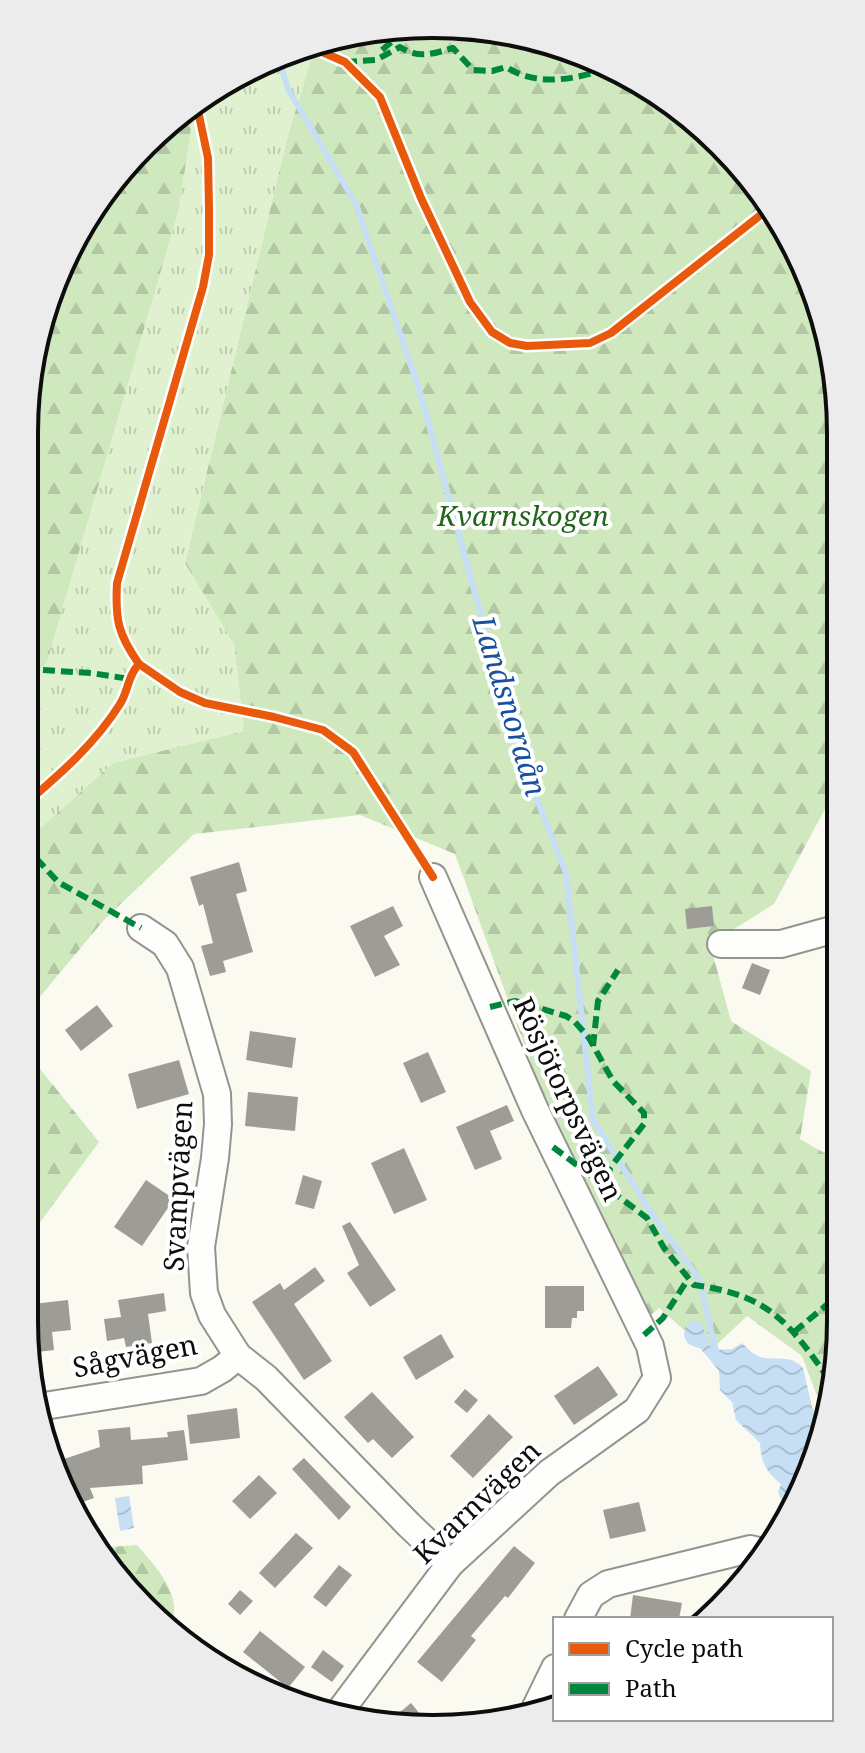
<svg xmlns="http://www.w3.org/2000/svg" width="865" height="1753" viewBox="0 0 865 1753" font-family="'Noto Serif',serif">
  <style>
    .grass { fill: url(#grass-tufts) }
    .forest { fill: url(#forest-firs) }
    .water { fill: url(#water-waves) }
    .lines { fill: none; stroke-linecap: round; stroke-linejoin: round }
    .stream { stroke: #c7dff4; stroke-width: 6 }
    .building { fill: #9e9c96 }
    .minor-casing { stroke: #94948f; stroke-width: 30 }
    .minor { stroke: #fefefd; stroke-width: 26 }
    .quiet { stroke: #00873e; stroke-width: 6; stroke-dasharray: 12 6; stroke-linecap: butt }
    .cycleway-casing { stroke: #fff; stroke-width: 13 }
    .cycleway { stroke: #e8590c; stroke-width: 8 }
    .labels { text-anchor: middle; stroke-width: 8; stroke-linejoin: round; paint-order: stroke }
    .park-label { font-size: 28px; font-style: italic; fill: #23641d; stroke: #fff }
    .street-label { font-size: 28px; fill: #0d0d0d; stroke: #fff }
    .water-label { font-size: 30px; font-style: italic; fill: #17519e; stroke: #fff }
    .rim { fill: none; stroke: #0d0d0d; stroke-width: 4 }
  </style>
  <defs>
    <pattern id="grass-tufts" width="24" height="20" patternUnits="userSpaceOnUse" patternTransform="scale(2)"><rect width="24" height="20" fill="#e0f1d0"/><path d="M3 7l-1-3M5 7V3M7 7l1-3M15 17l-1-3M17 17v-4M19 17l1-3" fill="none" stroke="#bfcdb1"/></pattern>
    <pattern id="forest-firs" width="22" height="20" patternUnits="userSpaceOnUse" patternTransform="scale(2)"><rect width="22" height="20" fill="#cfe8be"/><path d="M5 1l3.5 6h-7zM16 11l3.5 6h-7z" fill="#b1c6a2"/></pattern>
    <pattern id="water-waves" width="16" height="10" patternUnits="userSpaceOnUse" patternTransform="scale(2)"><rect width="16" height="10" fill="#c7dff4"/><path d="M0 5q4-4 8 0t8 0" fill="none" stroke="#aabed0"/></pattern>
  </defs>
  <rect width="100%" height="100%" fill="#fbfaf0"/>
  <path class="grass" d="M316,44L288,135L185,562L234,644L244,731L113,763L24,843L25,686L47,662L179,209L194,108L301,46Z"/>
  <g class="forest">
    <path d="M459,25L613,66L701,125L772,205L819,301L838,380L839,783L774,904L710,944L731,1021L811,1071L800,1139L840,1162V1347L823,1412L802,1356L747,1316L709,1352L659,1308L646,1319L582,1203L455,854L360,815L194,834L103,921L24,1016V843L113,763L244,731L234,644L185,563L288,135L316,44Z"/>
    <path d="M194,108L179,209L47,662L25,686V406L66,252L163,126Z"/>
    <path d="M24,1049L99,1142L24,1244Z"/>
    <path d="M137,1545C155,1566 184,1596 171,1624L109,1570L97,1548Z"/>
  </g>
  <g class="water">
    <path d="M693,1320L701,1322L711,1347L715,1350L732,1349L742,1343C748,1349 755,1357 765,1358C779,1360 792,1355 803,1368L812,1407L820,1422L799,1501L788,1517L778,1492L781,1484C766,1472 761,1463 760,1443L736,1420L732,1402L720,1390L719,1371L701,1349L688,1344L684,1336L685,1327Z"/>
    <path d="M129,1496L134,1528L120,1531L115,1498Z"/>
  </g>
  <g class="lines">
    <path class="stream" d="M279,59L288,89L356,204L420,392L518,751L566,873L593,1120L650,1211L699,1279L716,1351"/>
  </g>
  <g class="building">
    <path d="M239,862L247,891L236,894L253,952L223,961L226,972L210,976L201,946L213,943L203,904L199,906L190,877Z"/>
    <path d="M393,906L403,926L384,936L400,965L375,977L350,926Z"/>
    <path d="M712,906L714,926L687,929L685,909Z"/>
    <path d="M752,963L770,970L760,995L742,988Z"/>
    <path d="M97,1005L113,1026L81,1051L65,1030Z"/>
    <path d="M250,1031L296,1038L292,1068L246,1060Z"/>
    <path d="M428,1052L446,1092L421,1103L403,1063Z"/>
    <path d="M179,1060L189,1094L137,1109L128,1074Z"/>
    <path d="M248,1092L298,1097L295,1131L245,1126Z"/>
    <path d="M507,1105L514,1121L490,1131L502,1159L475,1170L456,1127Z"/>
    <path d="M404,1148L427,1200L394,1214L371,1163Z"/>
    <path d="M303,1175L322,1181L314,1209L295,1204Z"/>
    <path d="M146,1180L174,1199L142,1246L114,1227Z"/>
    <path d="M350,1222L396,1290L370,1307L347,1273L359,1265L342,1226Z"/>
    <path d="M315,1267L325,1281L294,1304L332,1361L304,1380L252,1302L280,1283L284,1290Z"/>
    <path d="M545,1286H584V1311H577V1318H572L571,1328H545Z"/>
    <path d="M164,1293L166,1311L148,1314L152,1343L126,1347L124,1338L107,1341L104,1319L121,1317L118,1300Z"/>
    <path d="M68,1300L71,1330L52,1332L54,1350L29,1353L24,1305Z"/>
    <path d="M441,1334L454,1357L416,1380L403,1357Z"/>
    <path d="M598,1366L618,1395L574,1425L554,1396Z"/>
    <path d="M465,1389L478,1400L467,1413L454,1402Z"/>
    <path d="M372,1392L414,1437L392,1458L373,1439L368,1443L344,1417Z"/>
    <path d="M237,1408L240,1438L190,1444L187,1415Z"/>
    <path d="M489,1414L513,1437L473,1478L450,1456Z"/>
    <path d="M130,1427L131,1440L168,1437L167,1432L184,1430L188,1460L142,1466L143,1484L90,1488L94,1498L74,1505L52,1463L100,1447L98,1430Z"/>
    <path d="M304,1458L351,1507L339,1520L292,1469Z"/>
    <path d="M259,1475L277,1493L250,1519L232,1501Z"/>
    <path d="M639,1502L646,1531L610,1539L603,1510Z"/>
    <path d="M296,1533L313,1548L275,1588L259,1573Z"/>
    <path d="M514,1546L535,1563L508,1598L505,1596L471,1636L476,1640L442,1682L417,1662Z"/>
    <path d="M339,1565L352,1575L326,1607L313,1597Z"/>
    <path d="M240,1590L253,1601L240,1615L228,1604Z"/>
    <path d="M633,1595L682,1603L679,1619H630Z"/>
    <path d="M260,1631L305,1667L288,1688L243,1652Z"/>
    <path d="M323,1650L344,1666L332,1682L311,1667Z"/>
    <path d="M411,1703L428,1724L388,1722Z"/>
  </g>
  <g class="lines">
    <g class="minor-casing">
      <g id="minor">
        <path d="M141,928L165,944L180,968L217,1094L218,1124L215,1158L201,1247L204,1293L212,1315L238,1356L266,1378L409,1525L450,1564"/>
        <path d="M721,944H781L839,928"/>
        <path d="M38,1407L201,1381L222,1369L238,1356"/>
        <path d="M578,1619L591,1595L608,1584L750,1549L763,1552"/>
        <path d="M534,1711L555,1668"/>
        <path d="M337,1715L450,1564L549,1473L637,1410L657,1378L650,1346L535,1110L433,877"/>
      </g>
    </g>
    <use href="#minor" class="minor"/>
    <g class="quiet">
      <path d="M382,50L403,32"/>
      <path d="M345,62L376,60L400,47C419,59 432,54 453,48L473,70L492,71L506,67C539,88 579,79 613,66"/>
      <path d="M625,74L629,77"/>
      <path d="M25,669L91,673L130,679"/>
      <path d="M24,845L58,882L141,928"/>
      <path d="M490,1007L515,1001L566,1016L575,1022L589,1038L613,1081L644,1113V1124L610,1168L609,1180L617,1195"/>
      <path d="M593,1046L598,1001L618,970"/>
      <path d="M553,1147L647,1218L664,1248L694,1285C770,1295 789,1323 831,1382"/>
      <path d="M794,1332L840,1294"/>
      <path d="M644,1335L663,1318L688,1279"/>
    </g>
    <g class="cycleway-casing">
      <g id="cycleway">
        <path d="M306,45L345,62L380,97L421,198L470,302L492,332L510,343L527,346L590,343L611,333L772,206"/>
        <path d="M139,664L180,692L205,703L274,717L323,730L353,752L433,877"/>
        <path d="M24,805C60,774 95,744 120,704C128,692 128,675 139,664C118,634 115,620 117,583L203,287L209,255V208L208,158L197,106"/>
      </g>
    </g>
    <use href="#cycleway" class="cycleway"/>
  </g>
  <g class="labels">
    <g class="park-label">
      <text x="523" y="526">Kvarnskogen</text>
    </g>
    <g class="street-label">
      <text transform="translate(568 1099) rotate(65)" y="10">Rösjötorpsvägen</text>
      <text transform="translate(178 1186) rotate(-87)" y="10">Svampvägen</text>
      <text transform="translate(135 1356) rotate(-11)" y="10">Sågvägen</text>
      <text transform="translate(477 1502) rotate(-44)" y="10">Kvarnvägen</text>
    </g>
    <g class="water-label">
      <text transform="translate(509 706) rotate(73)" y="10">Landsnoraån</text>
    </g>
  </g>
  <path d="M0 0H865V1753H0ZM432 38H433A394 394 0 0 1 827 432V1321A394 394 0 0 1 433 1715H432A394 394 0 0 1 38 1321V432A394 394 0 0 1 432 38Z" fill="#ececec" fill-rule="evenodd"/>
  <path class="rim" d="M432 38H433A394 394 0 0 1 827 432V1321A394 394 0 0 1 433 1715H432A394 394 0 0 1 38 1321V432A394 394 0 0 1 432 38Z"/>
  <rect x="553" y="1617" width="280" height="104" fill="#ffffff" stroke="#9e9e9e" stroke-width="2"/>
  <rect x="569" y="1643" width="40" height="12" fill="#e8590c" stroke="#9e9e9e" stroke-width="2"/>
  <text x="625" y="1657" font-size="24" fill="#0d0d0d">Cycle path</text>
  <rect x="569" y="1683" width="40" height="12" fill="#00873e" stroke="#9e9e9e" stroke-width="2"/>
  <text x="625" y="1697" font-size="24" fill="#0d0d0d">Path</text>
</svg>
